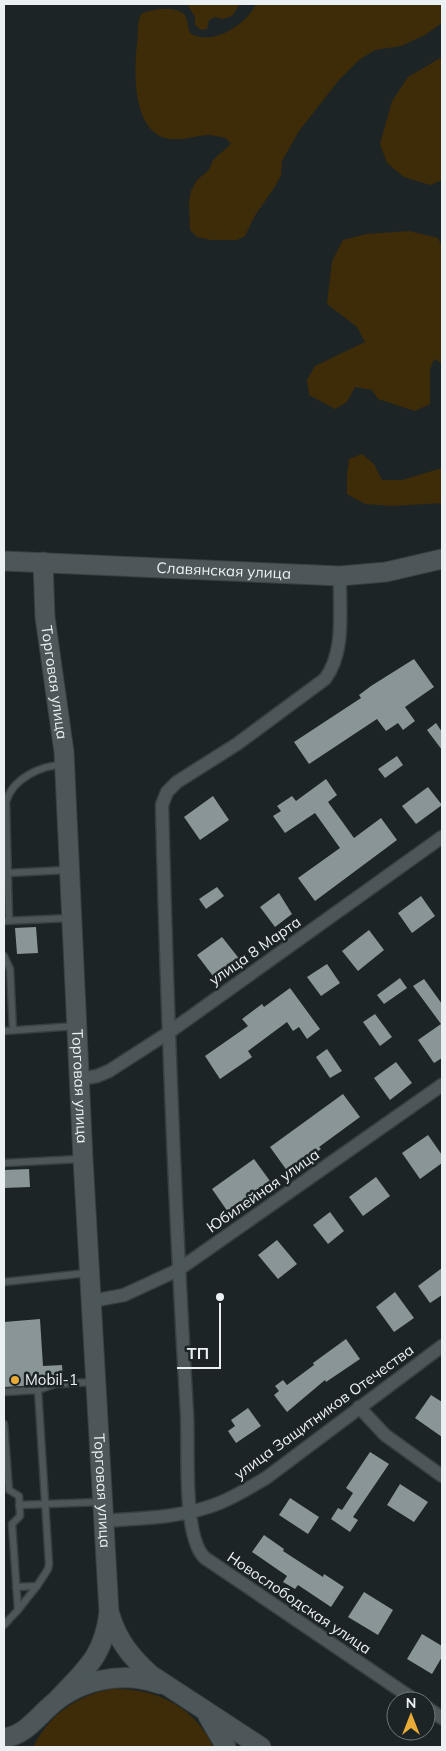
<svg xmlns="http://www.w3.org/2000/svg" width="446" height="1751" viewBox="0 0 446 1751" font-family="Mulish,sans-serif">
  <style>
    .green { fill: #3e2b08 }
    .building { fill: #8a9597 }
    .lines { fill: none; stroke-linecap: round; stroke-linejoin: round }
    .lane-casing { stroke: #384041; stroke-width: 9 }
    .street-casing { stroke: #384041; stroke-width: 15 }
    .secondary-casing { stroke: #384041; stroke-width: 21 }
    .lane { stroke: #4d5759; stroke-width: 6 }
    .street { stroke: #4d5759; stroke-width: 12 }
    .secondary { stroke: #4d5759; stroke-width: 19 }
    .poi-dot { fill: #e8ab37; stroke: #1c2426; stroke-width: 2 }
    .labels { text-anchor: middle; stroke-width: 5; stroke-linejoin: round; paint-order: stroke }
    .street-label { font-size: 15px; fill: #ebf1f3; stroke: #1c2426 }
    .poi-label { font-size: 15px; fill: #ebf1f3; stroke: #1c2426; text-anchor: start }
    .leader { fill: none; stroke: #ebf1f3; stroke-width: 2 }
    .callout-dot { fill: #ebf1f3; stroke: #1c2426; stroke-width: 2 }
    .callout-label { font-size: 16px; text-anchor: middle; font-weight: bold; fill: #ebf1f3; stroke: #1c2426; stroke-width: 5; stroke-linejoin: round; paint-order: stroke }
  </style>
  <rect width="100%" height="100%" fill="#1c2426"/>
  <g class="green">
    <path d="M187,4H240L232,16L222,19L215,17L209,20L207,29L201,30L195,25V17Z"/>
    <path d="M256,4H442V23L425,35L401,46L375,50L359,60L339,80L299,131L282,161L281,175L276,185L254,217L245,236L237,240H211L197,237L190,230L189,202L191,191L197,180L209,170L213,160L231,144L226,138C220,137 213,135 207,135C193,136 180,142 165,138C132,128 134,70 137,44C139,33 136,25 141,14C151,9 174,5 184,14C188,19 188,28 190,33C212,47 246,25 256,4Z"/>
    <path d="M442,57V180L430,185L404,177L387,163L380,144L392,101L408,77Z"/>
    <path d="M409,231L438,238L442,247V363L434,359L430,370V404L415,411L378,399L372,390L355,387L347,402L335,409L309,395L307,380L315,366L365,342L357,327L327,304L332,261L343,240L367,234Z"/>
    <path d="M362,454L374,464L382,480H402L442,468V503L392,506L365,504L347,494V475L349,459Z"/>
    <path d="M113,1689C156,1688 195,1707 213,1747H33C50,1714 77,1695 113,1689Z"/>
  </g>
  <g class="building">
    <path d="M414,659L434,687L405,707L415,721L403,730L398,723L386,731L377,719L309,764L294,742L361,698L359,695L371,686Z"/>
    <path d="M436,723L442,732V750L427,730Z"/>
    <path d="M397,756L403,765L385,778L378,769Z"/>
    <path d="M326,779L337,795L328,802L354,838L381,818L397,840L315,901L298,878L340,848L315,813L285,833L273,816L281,811L277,806L292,796L296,801Z"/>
    <path d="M428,787L442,805L416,824L402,806Z"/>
    <path d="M213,796L229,820L200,840L184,817Z"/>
    <path d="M217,887L224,896L206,909L199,899Z"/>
    <path d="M279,893L292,914L275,927L260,907Z"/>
    <path d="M421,896L435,916L412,933L398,913Z"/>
    <path d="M36,927L38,953L17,954L15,928Z"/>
    <path d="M369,930L384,950L358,971L342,951Z"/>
    <path d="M222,937L241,961L216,980L197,955Z"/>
    <path d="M327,964L340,983L321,996L307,977Z"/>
    <path d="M400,978L407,988L384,1004L377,995Z"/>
    <path d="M424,979L442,1004V1058L434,1063L418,1040L441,1024L413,986Z"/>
    <path d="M290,988L320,1029L307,1039L299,1027L293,1031L287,1022L248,1051L252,1057L220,1079L205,1056L248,1026L242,1019L262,1004L264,1007Z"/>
    <path d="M375,1014L392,1037L380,1046L363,1022Z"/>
    <path d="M327,1049L342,1071L330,1078L316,1057Z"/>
    <path d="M396,1062L412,1083L390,1100L374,1078Z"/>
    <path d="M343,1094L360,1117L319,1147L321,1149L288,1172L270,1147Z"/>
    <path d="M428,1135L442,1155V1163L420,1179L402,1153Z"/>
    <path d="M254,1159L270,1181L228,1212L212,1189Z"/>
    <path d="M29,1169L30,1187L4,1188V1170Z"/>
    <path d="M376,1177L390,1196L363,1216L349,1197Z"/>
    <path d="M330,1212L344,1231L328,1244L313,1225Z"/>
    <path d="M277,1240L297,1264L278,1279L258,1255Z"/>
    <path d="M442,1268V1295L430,1303L418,1286Z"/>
    <path d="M395,1292L414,1318L394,1332L376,1307Z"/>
    <path d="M40,1319L43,1366L62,1365L63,1379L40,1380V1384L37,1385L4,1387V1322Z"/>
    <path d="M346,1339L360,1359L326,1382L325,1380L287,1412L274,1395L279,1391L275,1386L283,1380L287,1385L314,1365L313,1363Z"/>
    <path d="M431,1395L442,1402V1437L415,1418Z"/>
    <path d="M248,1408L261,1426L236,1443L228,1431L235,1426L231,1420Z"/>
    <path d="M370,1452L389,1464L353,1517L358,1520L350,1532L331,1519L338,1508L342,1510L353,1493L346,1488Z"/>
    <path d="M400,1484L428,1502L414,1522L387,1505Z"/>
    <path d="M290,1498L319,1517L308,1534L279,1515Z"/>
    <path d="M264,1535L284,1549L283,1551L323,1577L324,1574L344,1587L331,1607L298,1585L295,1589L283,1582L287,1576L252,1552Z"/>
    <path d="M364,1592L393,1610L378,1635L348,1617Z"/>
    <path d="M422,1634L442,1646V1657L432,1674L407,1659Z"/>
  </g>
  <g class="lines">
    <g class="lane-casing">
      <g id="lane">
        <path d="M8,873L67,870"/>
        <path d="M9,920L6,802C12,779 41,765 63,765"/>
        <path d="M4,921L70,918"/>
        <path d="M4,956L10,969L13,1030"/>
        <path d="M4,1031L76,1026"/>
        <path d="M4,1163L80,1159"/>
        <path d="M4,1282L87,1273"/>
        <path d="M4,1392L38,1390L55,1384L94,1382"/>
        <path d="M4,1424L9,1490L19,1496L20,1516L12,1524L18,1610L4,1625"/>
        <path d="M19,1505L100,1502"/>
        <path d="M16,1587L37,1586L48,1569L49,1564L38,1390"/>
        <path d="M18,1610L37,1586"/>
      </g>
    </g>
    <g class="street-casing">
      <g id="street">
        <path d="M340,576C339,609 346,651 325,679L237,744L177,782L167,792L162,805C167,1008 175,1211 187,1414C189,1447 182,1537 205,1558L416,1701"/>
        <path d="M80,1079L97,1076L109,1071L168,1033L442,837"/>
        <path d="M92,1301L124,1295L178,1270L442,1085"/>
        <path d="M359,1407L385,1435L442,1476"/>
        <path d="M105,1521C139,1518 175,1518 208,1507C228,1501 247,1489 266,1478L442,1346"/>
        <path d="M426,1707L442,1718"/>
      </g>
    </g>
    <g class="secondary-casing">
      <g id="secondary">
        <path id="s1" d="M4,561L340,576L386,572L442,559"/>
        <path id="s2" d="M43,562L45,617L64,752L83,1159L109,1612C104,1656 86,1669 57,1700"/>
        <path d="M110,1615C118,1641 131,1657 151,1675L261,1747"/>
        <path d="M208,1716L226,1747"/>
        <path d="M4,1738C24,1735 34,1721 48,1708C77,1680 122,1670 160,1684"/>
      </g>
    </g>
    <use href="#lane" class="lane"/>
    <use href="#street" class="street"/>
    <use href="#secondary" class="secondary"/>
  </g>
  <circle class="poi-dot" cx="15" cy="1380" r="5"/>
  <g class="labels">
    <g class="street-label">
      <text dy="5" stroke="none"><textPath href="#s1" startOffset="220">Славянская улица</textPath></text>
      <text dy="5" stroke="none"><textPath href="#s2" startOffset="121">Торговая улица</textPath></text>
      <text transform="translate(255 951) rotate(-35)" y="5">улица 8 Марта</text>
      <text dy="5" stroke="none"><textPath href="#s2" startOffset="526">Торговая улица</textPath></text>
      <text transform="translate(263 1191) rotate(-35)" y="5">Юбилейная улица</text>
      <text transform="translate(324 1412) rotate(-36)" y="5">улица Защитников Отечества</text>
      <text dy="5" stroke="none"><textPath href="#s2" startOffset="931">Торговая улица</textPath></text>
      <text transform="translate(299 1603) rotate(34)" y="5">Новослободская улица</text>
    </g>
    <g class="poi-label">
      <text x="25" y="1385">Mobil-1</text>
    </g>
  </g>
  <path class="leader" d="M220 1297L220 1368H177"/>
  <circle class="callout-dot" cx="220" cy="1297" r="5"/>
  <g class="callout-label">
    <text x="198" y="1359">ТП</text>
  </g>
  <rect width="446" height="1751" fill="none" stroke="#ebf1f3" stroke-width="10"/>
  <g transform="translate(411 1716)"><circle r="24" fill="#1c2426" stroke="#6f7678"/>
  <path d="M0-4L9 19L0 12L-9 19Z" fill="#e8ab37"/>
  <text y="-8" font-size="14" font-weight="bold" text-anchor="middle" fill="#ebf1f3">N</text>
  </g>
</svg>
